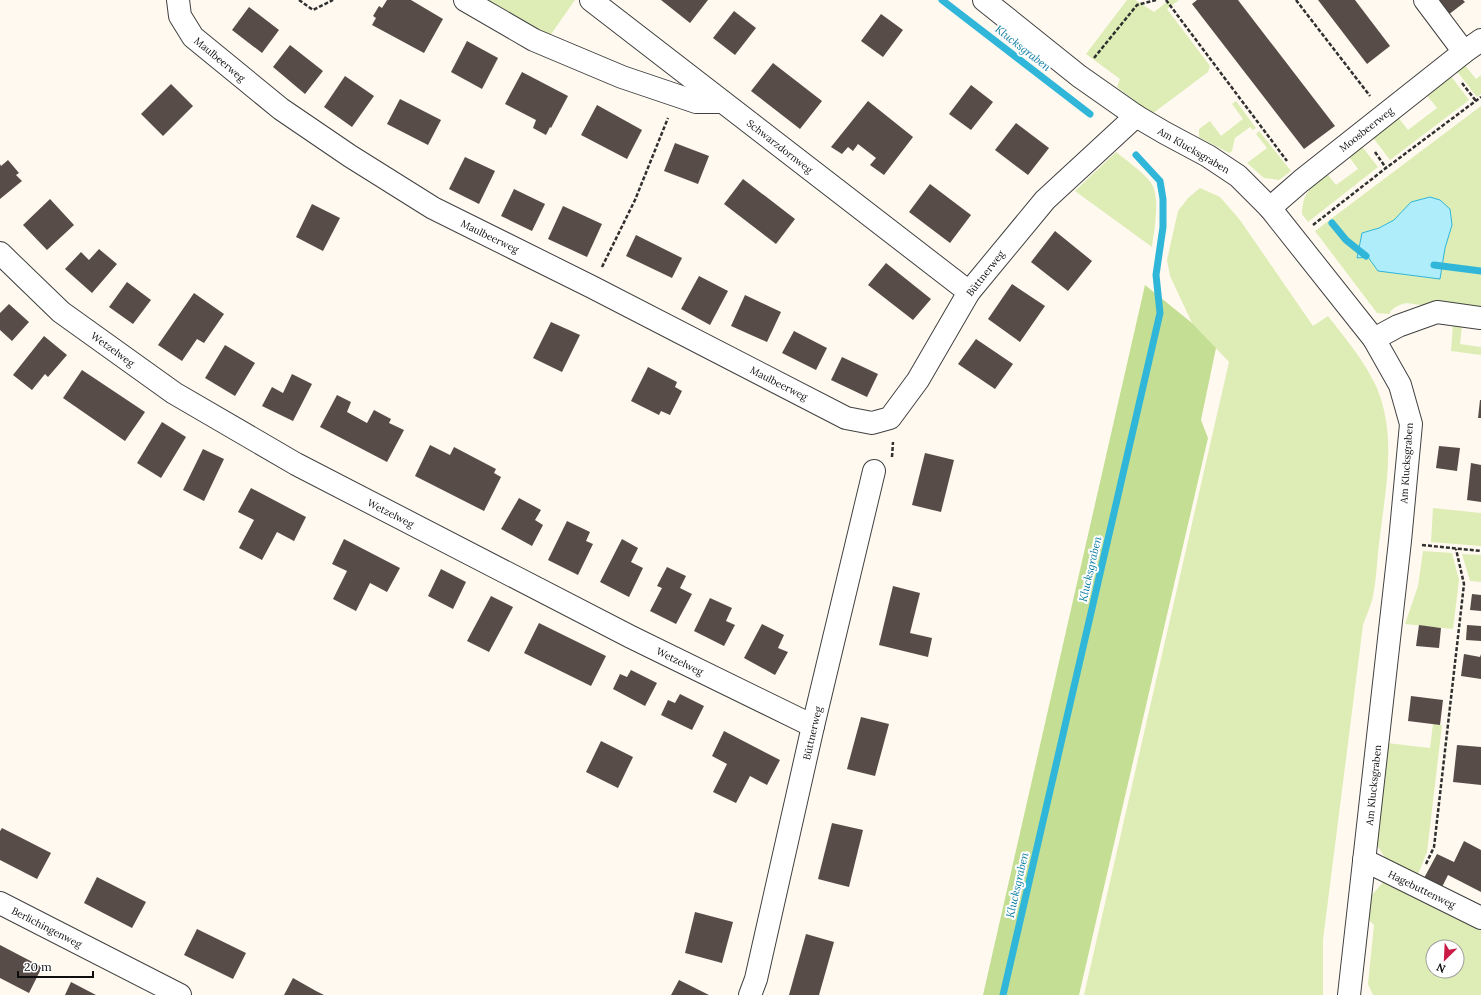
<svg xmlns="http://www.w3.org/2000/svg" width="1481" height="995" viewBox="0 0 1481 995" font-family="Lora,serif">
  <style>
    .green { fill: #ddedb5; fill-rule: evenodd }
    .forest { fill: #c4df93 }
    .water { fill: #afedfb; stroke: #30b6d8 }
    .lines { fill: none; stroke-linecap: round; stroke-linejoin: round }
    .stream { stroke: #30b6d8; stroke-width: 7 }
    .building { fill: #584c49 }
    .minor-casing { stroke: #414141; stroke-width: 24 }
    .path { stroke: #303030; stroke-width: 2.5; stroke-dasharray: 4 2; stroke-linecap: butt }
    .minor { stroke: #fff; stroke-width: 22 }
    .labels { text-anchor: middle; stroke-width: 4; stroke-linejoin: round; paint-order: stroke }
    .street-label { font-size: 10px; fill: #0e0e0e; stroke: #fff }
    .water-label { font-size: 11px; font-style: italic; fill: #0d7ea2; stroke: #fff }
  </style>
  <rect width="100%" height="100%" fill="#fff9ef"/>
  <g class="green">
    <path d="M473,0H575L547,40Z"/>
    <path d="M1127,0H1135L1154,12L1163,5L1168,0H1179L1167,9L1210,66L1208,72L1152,114L1117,87L1120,79L1086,54Z"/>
    <path d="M1464,64L1476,79L1481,75V94L1477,97L1456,70Z"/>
    <path d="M1450,75L1469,100L1390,160L1371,135L1397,116L1408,130L1437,108L1426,94Z"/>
    <path d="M1236,101L1256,128L1253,130L1250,127L1235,138L1232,151L1229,153L1199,137V129L1210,121L1221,136L1243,119L1232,104Z"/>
    <path d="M1481,106V313L1406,303C1399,305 1393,307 1389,314L1377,313L1315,231Z"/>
    <path d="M1259,131L1291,171L1279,180L1264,178L1247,163L1267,148L1256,134Z"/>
    <path d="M1360,144L1378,167L1308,222L1302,214C1302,204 1304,195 1312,187L1308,183L1325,171L1336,185L1358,169L1347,154Z"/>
    <path d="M1116,152C1127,161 1142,171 1151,183C1161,197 1154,231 1152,247L1075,191Z"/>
    <path d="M1200,188L1220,197L1240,220L1313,326L1328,316C1345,338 1364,360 1376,386C1397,434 1386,486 1380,536C1377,556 1377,577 1373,596C1371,606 1366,616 1363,625L1323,940V995H1084L1229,362L1192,323L1170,276L1167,260L1178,211L1188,198Z"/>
    <path d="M1453,324L1462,326L1460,344L1481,347V355L1451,351Z"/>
    <path d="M1433,508L1481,513V546L1431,542Z"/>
    <path d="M1423,551L1452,553L1459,580L1453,629L1405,624L1418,586Z"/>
    <path d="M1462,554L1481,555V582L1470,581Z"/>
    <path d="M1433,724L1442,725L1427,852L1417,877L1388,862L1376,844L1387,743L1430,748Z"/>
    <path d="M1384,881L1481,929V995H1373L1368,984L1374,925L1367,918L1371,896ZM1433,947H1457V971H1433Z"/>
  </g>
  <path class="forest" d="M1145,285L1192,323L1216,348L1201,420L1208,438L1079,995H983Z"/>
  <path class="water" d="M1430,197L1440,200L1450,209L1452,225L1445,248L1440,279L1378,271L1368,257L1357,258L1362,233L1379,228L1394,220L1411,202Z"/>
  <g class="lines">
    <g class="stream">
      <path d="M942,0L1090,114"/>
      <path d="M1332,223L1346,240L1366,256"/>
      <path d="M1434,265L1481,271"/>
      <path d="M1003,995L1160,313L1156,275L1163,227V199L1160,181L1136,155"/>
    </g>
  </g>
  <g class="building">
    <path d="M387,0H411L443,19L424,53L372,25L376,18L373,16L379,6L382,8Z"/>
    <path d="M661,0H708L690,23Z"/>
    <path d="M1197,0H1238L1335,126L1304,149L1192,4Z"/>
    <path d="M1318,0H1355L1390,46L1367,64Z"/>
    <path d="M1437,0H1463L1465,2L1448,15Z"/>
    <path d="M249,7L279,30L262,53L232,30Z"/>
    <path d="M734,11L756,28L735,55L713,38Z"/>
    <path d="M881,14L903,30L883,57L861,41Z"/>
    <path d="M467,41L498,58L482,89L451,72Z"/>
    <path d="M290,45L323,71L305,94L273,67Z"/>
    <path d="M773,63L822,101L800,129L751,91Z"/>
    <path d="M522,72L568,96L551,128L550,127L546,135L533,128L536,120L505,104Z"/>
    <path d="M345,76L374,96L352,127L324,107Z"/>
    <path d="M171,84L193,106L163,136L141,114Z"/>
    <path d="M971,85L993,102L971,130L949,114Z"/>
    <path d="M400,99L441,120L428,145L387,124Z"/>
    <path d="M868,101L913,137L884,175L870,165L876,158L858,144L853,151L848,147L842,154L831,147Z"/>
    <path d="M597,105L642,130L627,159L581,135Z"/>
    <path d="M1016,123L1049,148L1028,175L995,150Z"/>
    <path d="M675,143L709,156L698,184L664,171Z"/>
    <path d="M465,157L495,171L479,204L449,189Z"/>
    <path d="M8,160L19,173L16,175L22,181L0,199V164L1,166Z"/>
    <path d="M743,179L795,219L776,244L724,204Z"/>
    <path d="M930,184L971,215L950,243L909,212Z"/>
    <path d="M514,189L545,204L532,231L501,216Z"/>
    <path d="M50,199L74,225L47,250L23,225Z"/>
    <path d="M312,204L340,218L323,251L296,237Z"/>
    <path d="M563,206L602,224L587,257L548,239Z"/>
    <path d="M1055,231L1092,261L1068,291L1031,262Z"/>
    <path d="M636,235L682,258L672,278L626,256Z"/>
    <path d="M99,249L117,264L92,293L65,269L81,252L89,260Z"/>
    <path d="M886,263L931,299L913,320L868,285Z"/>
    <path d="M699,276L728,291L710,325L681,309Z"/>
    <path d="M127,282L151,300L133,324L109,307Z"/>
    <path d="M1012,284L1045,306L1020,342L988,319Z"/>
    <path d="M194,293L224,314L204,343L197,339L182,361L158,345Z"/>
    <path d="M745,295L781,312L767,342L731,326Z"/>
    <path d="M9,304L29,322L12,341L0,330V313Z"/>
    <path d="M551,322L580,335L562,372L533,358Z"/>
    <path d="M794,331L827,348L816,370L782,353Z"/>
    <path d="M44,336L67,355L48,377L45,374L32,390L13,375Z"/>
    <path d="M976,339L1013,364L995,389L958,364Z"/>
    <path d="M225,345L255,363L235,396L205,378Z"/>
    <path d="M842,357L878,374L867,397L831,380Z"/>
    <path d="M648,367L677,382L675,387L682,391L670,415L661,411L659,415L631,401Z"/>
    <path d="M82,370L145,412L125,441L63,398Z"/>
    <path d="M292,374L312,384L293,421L262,406L272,387L283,393Z"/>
    <path d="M337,395L351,402L347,412L367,423L374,410L391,419L389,423L404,430L387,462L320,427Z"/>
    <path d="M1480,400H1481V418H1478Z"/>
    <path d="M162,422L186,437L161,478L137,463Z"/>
    <path d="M430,445L450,455L454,447L496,469L494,473L501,477L484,511L415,476Z"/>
    <path d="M1439,446L1460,448L1457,471L1436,468Z"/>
    <path d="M203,449L224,459L204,501L183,490Z"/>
    <path d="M925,453L954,460L941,512L912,505Z"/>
    <path d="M1471,463L1481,465V502L1467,500Z"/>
    <path d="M251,488L306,517L294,541L277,532L262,560L239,548L254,520L238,512Z"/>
    <path d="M519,498L541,510L535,520L543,525L532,546L501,529Z"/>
    <path d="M567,521L590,532L586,541L593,544L578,575L548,560Z"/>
    <path d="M344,539L400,568L387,592L370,583L356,611L333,599L347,571L332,564Z"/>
    <path d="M622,539L638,548L631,562L643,568L629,597L600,582Z"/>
    <path d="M667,567L686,576L680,588L692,594L676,624L650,611L662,588L657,586Z"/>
    <path d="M441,569L466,582L453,609L428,596Z"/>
    <path d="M893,586L920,593L910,633L932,638L928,657L879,645Z"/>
    <path d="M1472,594L1481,595V611L1470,610Z"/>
    <path d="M491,596L513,607L489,652L467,641Z"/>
    <path d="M710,598L732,608L726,621L735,625L724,646L694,631Z"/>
    <path d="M539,623L606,656L591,686L524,653Z"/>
    <path d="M762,624L784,635L778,648L788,652L775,675L744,658Z"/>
    <path d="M1419,625L1441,628L1439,648L1416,646Z"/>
    <path d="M1467,625L1481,626V641L1466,640Z"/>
    <path d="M1464,654L1480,657L1481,654V679L1461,676Z"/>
    <path d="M631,670L657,683L645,706L613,689L620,674L627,677Z"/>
    <path d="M680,694L704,706L692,730L661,715L668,700L675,703Z"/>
    <path d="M1411,696L1443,700L1440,725L1408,721Z"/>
    <path d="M861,717L889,724L875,776L847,769Z"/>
    <path d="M724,731L780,760L767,785L750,776L736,803L713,792L727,764L712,756Z"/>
    <path d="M601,741L633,757L618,788L586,772Z"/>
    <path d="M1457,745L1481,747V785L1453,782Z"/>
    <path d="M832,823L863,830L849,887L818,879Z"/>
    <path d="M2,828L51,853L37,879L0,860V831Z"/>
    <path d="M1464,841L1481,850V892L1448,875L1441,889L1423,880L1437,854L1454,862Z"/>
    <path d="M97,877L146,902L132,928L84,903Z"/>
    <path d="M695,912L733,922L722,963L685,953Z"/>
    <path d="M197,929L246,953L233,979L184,955Z"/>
    <path d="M806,934L834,942L825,974L819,995H789Z"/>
    <path d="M0,945L42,967L29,993L0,978Z"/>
    <path d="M293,978L316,991L324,995H284Z"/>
    <path d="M679,980L709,995H671Z"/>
    <path d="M71,982L96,995H65Z"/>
  </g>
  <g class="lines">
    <g class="minor-casing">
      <g id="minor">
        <path d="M178,0L180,16L193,37L281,109L350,156L433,208L592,287L846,418L872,423L890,418L918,380L969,292L1045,200L1136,116"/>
        <path d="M465,0L534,40L622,77L696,102H722"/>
        <path d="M591,0L969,292"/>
        <path d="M984,0L1079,76L1136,116L1165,133L1208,156L1238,176L1270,208L1374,339L1400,385L1411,424L1400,541L1349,995"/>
        <path d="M1425,0L1464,52"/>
        <path d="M1270,208L1301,181L1464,52L1481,40"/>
        <path d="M0,253L61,312L174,393L296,464L631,637L813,726"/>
        <path d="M1374,339L1398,326L1437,312L1481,318"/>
        <path d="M1364,860L1481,918"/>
        <path d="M0,903L180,995"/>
        <path d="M750,995L756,979L813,726L874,471"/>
      </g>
    </g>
    <g class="path">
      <path d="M299,0L313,10L333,0"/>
      <path d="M1166,0L1287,161"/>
      <path d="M1296,0L1370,96"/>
      <path d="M1094,58L1137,5L1156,0"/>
      <path d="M1462,83L1476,101"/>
      <path d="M1375,152L1386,168"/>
      <path d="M1313,225L1386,168L1481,97"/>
      <path d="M602,267L635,200L668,118"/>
      <path d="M892,457L893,442"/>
      <path d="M1422,545L1481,551"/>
      <path d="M1426,864L1434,847L1464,584L1456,549"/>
    </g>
    <use href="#minor" class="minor"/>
  </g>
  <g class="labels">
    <g class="street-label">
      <text transform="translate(220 59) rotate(40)" y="4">Maulbeerweg</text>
      <text transform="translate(1366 129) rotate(-38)" y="4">Moosbeerweg</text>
      <text transform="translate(780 146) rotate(38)" y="4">Schwarzdornweg</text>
      <text transform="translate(1194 150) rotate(30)" y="4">Am Klucksgraben</text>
      <text transform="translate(490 236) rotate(26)" y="4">Maulbeerweg</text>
      <text transform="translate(985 273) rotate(-52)" y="4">Büttnerweg</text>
      <text transform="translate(113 349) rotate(36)" y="4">Wetzelweg</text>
      <text transform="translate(779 383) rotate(27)" y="4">Maulbeerweg</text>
      <text transform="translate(1406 463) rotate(-86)" y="4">Am Klucksgraben</text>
      <text transform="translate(391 513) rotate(27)" y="4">Wetzelweg</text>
      <text transform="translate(680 661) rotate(26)" y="4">Wetzelweg</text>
      <text transform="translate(812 733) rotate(-77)" y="4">Büttnerweg</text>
      <text transform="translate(1373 785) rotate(-84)" y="4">Am Klucksgraben</text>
      <text transform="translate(1422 889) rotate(26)" y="4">Hagebuttenweg</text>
      <text transform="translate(47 927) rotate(27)" y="4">Berlichingenweg</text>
    </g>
    <g class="water-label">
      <text transform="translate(1023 48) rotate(38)" y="4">Klucksgraben</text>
      <text transform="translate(1090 569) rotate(-77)" y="4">Klucksgraben</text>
      <text transform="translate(1017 885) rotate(-77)" y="4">Klucksgraben</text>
    </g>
  </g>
  <g transform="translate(1445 959) rotate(204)"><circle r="19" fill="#ffffff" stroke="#9f9f9f"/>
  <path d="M0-3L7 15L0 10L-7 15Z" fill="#ca1a45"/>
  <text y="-6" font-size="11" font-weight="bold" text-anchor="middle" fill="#0e0e0e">N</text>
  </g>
  <path d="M18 971v6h75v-6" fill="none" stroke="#0e0e0e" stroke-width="2"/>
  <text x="24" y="971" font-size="12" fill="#0e0e0e" stroke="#ffffff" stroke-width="3" paint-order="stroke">20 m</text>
</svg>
